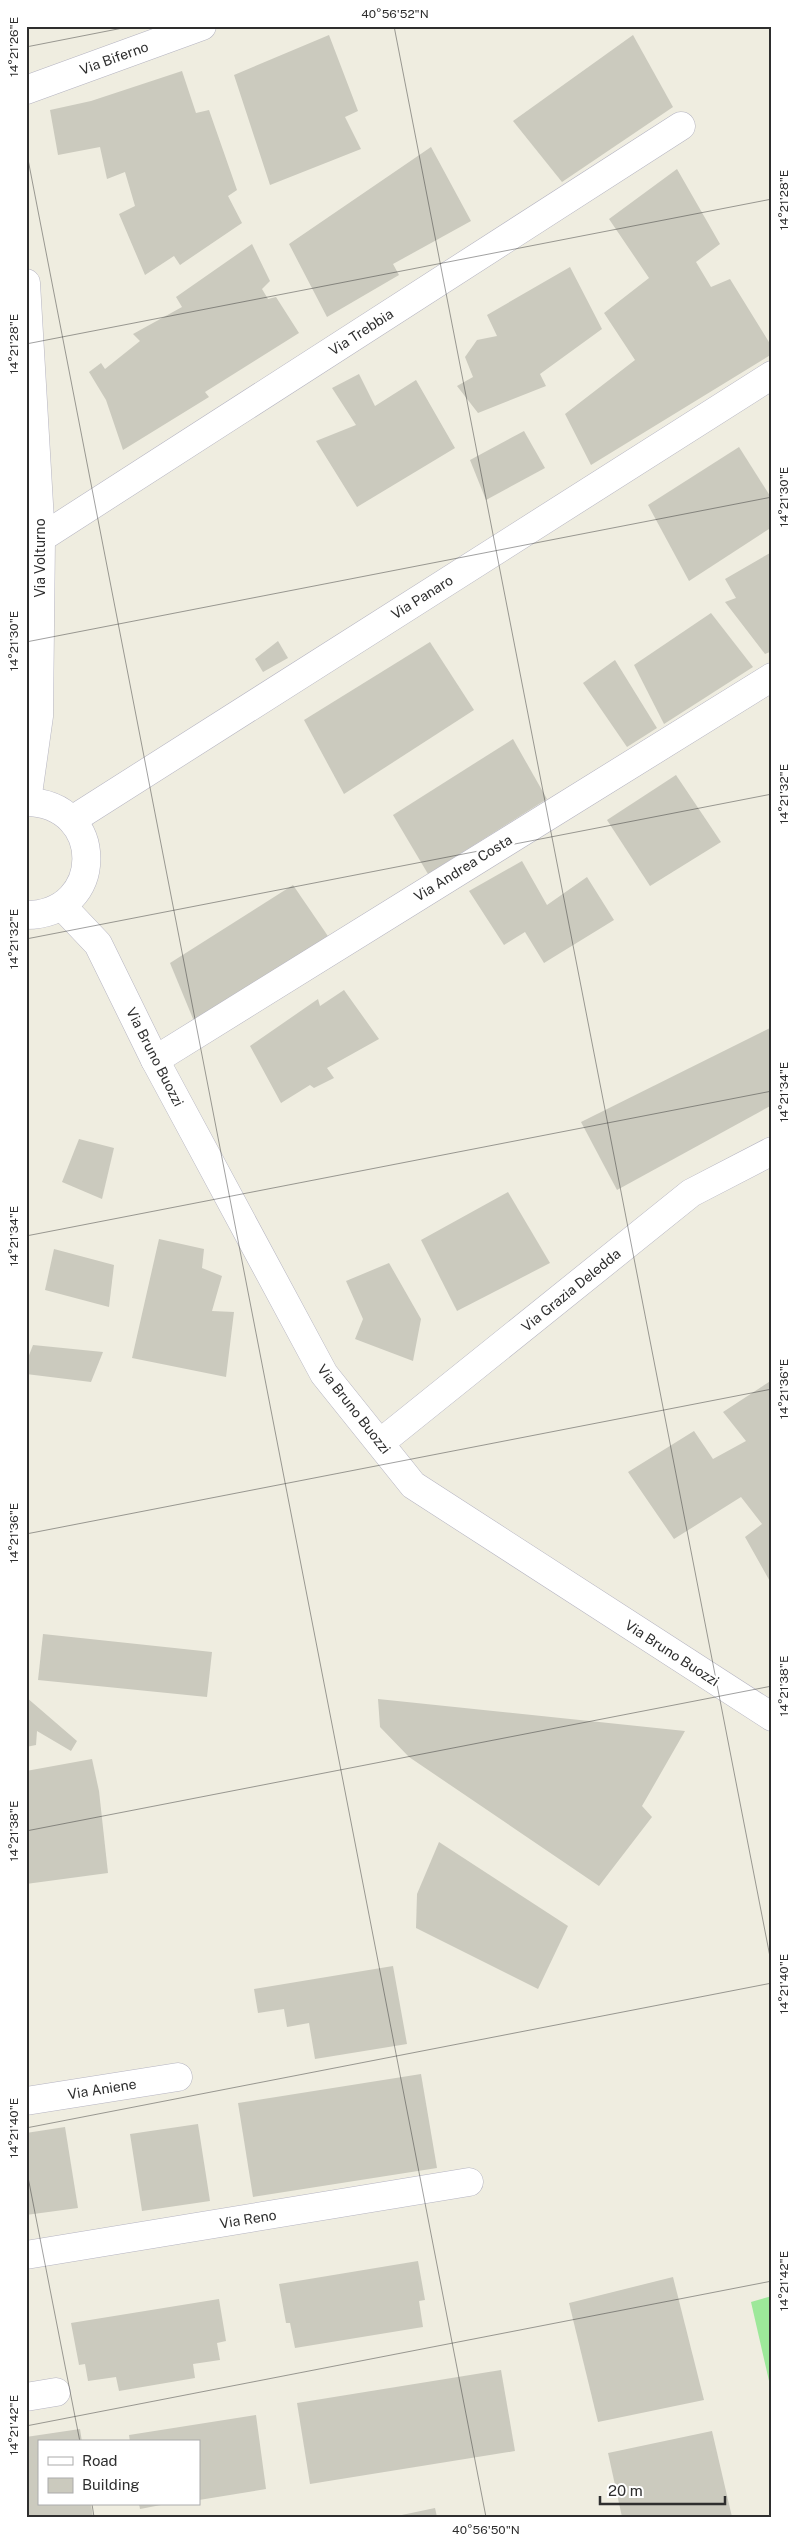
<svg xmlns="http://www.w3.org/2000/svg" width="798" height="2543" viewBox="0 0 798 2543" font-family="'Public Sans',sans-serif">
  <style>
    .green { fill: #9de89a }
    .building { fill: #cbcabe }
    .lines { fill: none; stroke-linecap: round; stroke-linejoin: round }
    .minor-casing { stroke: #b5b4c1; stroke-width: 29 }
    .tertiary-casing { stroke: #b5b4c1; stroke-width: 29 }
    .minor { stroke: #fff; stroke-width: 28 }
    .tertiary { stroke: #fff; stroke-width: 28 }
    .ticks { fill: none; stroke: #2e2e2e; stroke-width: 1; stroke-opacity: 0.45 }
    .labels { text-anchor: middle; stroke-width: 5; stroke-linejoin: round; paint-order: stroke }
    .street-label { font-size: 14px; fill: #2e2e2e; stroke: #fff }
    .neatline { fill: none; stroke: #2e2e2e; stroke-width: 2 }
    .ticks-label { font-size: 12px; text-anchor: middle; fill: #2e2e2e }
  </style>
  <rect width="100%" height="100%" fill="#efede0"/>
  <path class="green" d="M772,2296V2394L751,2302Z"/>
  <g class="building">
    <path d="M329,35L358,111L345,117L361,149L270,185L234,75Z"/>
    <path d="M633,35L673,107L562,182L513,121Z"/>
    <path d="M182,71L196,113L209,110L237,190L228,196L242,223L180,265L174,256L145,275L119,214L135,206L125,172L107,179L100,147L58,155L50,110L91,101Z"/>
    <path d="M431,147L471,221L393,264L399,275L327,317L289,244Z"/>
    <path d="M677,169L720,244L696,262L711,287L730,279L772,347V354L591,465L565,414L635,360L604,313L649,278L609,219Z"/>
    <path d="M252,244L270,281L262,289L268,299L276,297L299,333L205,392L209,397L123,450L106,400L89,372L101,363L105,369L140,341L133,334L182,307L176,297Z"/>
    <path d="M570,267L602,329L540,374L546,386L478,413L457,386L473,377L465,357L477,340L497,336L487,315Z"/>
    <path d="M359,374L375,406L416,380L455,448L357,507L316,441L356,425L332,388Z"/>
    <path d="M524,431L545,468L486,500L470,460Z"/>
    <path d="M739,447L772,499V527L689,581L648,505Z"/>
    <path d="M770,553L772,651L765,654L725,602L736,598L725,579Z"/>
    <path d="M711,613L753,667L664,724L634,665Z"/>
    <path d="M278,641L288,658L263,672L255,659Z"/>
    <path d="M430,642L474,710L344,794L304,720Z"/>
    <path d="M615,660L657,728L627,747L583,683Z"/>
    <path d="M513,739L547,799L428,874L393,815Z"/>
    <path d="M676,775L721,842L650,886L607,820Z"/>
    <path d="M522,861L547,905L587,877L614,920L544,963L525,932L504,945L469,891Z"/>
    <path d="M293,885L332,942L196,1026L170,963Z"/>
    <path d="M344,990L379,1039L327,1068L334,1078L314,1088L310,1085L281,1103L250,1046L318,999L320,1006Z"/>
    <path d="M772,1027V1105L617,1190L581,1122Z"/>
    <path d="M79,1139L114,1148L102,1199L62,1182Z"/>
    <path d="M508,1192L550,1263L457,1311L421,1240Z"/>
    <path d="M159,1239L204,1249L202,1268L222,1276L212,1311L234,1312L226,1377L132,1358Z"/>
    <path d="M54,1249L114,1265L109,1307L45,1290Z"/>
    <path d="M389,1263L421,1319L413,1361L355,1339L363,1319L346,1281Z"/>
    <path d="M33,1345L103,1352L91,1382L26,1374V1363Z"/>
    <path d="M772,1380V1585L745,1537L762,1524L741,1497L674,1539L628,1472L694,1431L713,1459L746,1441L723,1412Z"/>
    <path d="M43,1634L212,1652L207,1697L38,1680Z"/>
    <path d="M26,1697L77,1741L71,1751L37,1731L36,1745L26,1747Z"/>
    <path d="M378,1699L685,1731L642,1806L652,1817L599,1886L409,1757L380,1727Z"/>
    <path d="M92,1759L99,1791L108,1873L26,1884V1771Z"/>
    <path d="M439,1842L568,1926L538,1989L416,1928L417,1894Z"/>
    <path d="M393,1966L407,2044L315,2059L309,2023L287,2027L284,2009L258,2013L254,1989Z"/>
    <path d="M421,2074L437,2168L253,2197L238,2103Z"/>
    <path d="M198,2124L210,2201L142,2211L130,2134Z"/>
    <path d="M65,2127L78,2208L26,2215V2133Z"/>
    <path d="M418,2261L425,2300L419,2301L423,2327L295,2348L290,2323H286L279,2284Z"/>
    <path d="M673,2277L704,2400L598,2422L569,2303Z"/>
    <path d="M219,2299L226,2341L217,2343L220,2360L193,2364L195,2378L119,2391L116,2377L88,2381L85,2364L79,2365L71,2323Z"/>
    <path d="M501,2370L515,2451L310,2484L297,2403Z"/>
    <path d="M256,2415L266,2489L199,2500V2442H130L129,2435Z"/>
    <path d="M80,2429L82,2442H39V2504H91L93,2517H26V2437Z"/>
    <path d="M712,2431L732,2517H622L608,2453Z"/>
    <path d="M139,2504H161V2505L140,2509Z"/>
    <path d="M435,2508L437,2517H397V2516Z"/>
  </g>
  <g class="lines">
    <g class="minor-casing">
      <g id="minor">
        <path d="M26,90L202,26"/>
        <path d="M41,538L681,126"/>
        <path d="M72,820L772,375"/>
        <path d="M155,1060L772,677"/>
        <path d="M380,1443L691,1193L772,1151"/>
        <path d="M26,2101L178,2077"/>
        <path d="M26,2255L469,2182"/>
        <path d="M26,2397L56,2392"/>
      </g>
    </g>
    <g class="tertiary-casing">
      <g id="tertiary">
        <path d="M26,283L41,538L39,716L27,801"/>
        <path d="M26,802C107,803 106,915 26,915"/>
        <path d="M62,906L98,944L155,1060L324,1374L413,1485L772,1717"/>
      </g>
    </g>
    <use href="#minor" class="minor"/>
    <use href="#tertiary" class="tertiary"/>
  </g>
  <path class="ticks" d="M394,26L772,1967M26,47L133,26M26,149L486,2517M26,344L772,199M26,642L772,497M26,939L772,794M26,1236L772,1091M26,1534L772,1389M26,1831L772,1686M26,2128L772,1983M26,2167L80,2442M26,2426L772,2281M92,2504L94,2517"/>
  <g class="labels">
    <g class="street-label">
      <text transform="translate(114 58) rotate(-20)" y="5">Via Biferno</text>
      <text transform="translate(361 332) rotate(-33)" y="5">Via Trebbia</text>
      <text transform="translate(40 558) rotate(-90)" y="5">Via Volturno</text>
      <text transform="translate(422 597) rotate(-32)" y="5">Via Panaro</text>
      <text transform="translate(463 868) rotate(-32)" y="5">Via Andrea Costa</text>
      <text transform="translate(155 1057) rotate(63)" y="5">Via Bruno Buozzi</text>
      <text transform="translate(571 1290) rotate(-39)" y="5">Via Grazia Deledda</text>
      <text transform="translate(354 1409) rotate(52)" y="5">Via Bruno Buozzi</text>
      <text transform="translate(672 1653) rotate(33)" y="5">Via Bruno Buozzi</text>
      <text transform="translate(102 2089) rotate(-9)" y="5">Via Aniene</text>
      <text transform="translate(248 2219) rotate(-9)" y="5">Via Reno</text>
    </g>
  </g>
  <rect width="798" height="2543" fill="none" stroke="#ffffff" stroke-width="55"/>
  <rect x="38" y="2440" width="162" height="65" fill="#ffffff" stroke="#ababab"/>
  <rect x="48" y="2457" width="25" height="8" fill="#ffffff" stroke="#ababab"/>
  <text x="82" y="2466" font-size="15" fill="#2e2e2e">Road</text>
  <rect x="48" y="2478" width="25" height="15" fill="#cbcabe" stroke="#ababab"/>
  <text x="82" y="2490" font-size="15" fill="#2e2e2e">Building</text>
  <path d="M600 2496v8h125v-8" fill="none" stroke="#2e2e2e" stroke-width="2.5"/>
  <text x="608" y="2496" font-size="15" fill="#2e2e2e" stroke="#ffffff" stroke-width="4" paint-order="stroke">20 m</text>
  <rect x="28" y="28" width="742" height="2488" class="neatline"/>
  <g class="ticks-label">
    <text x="395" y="18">40°56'52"N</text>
    <text transform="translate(14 47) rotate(-90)" y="4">14°21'26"E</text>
    <text transform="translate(784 200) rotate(-90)" y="4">14°21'28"E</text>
    <text transform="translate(14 344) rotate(-90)" y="4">14°21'28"E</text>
    <text transform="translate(784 497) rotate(-90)" y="4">14°21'30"E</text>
    <text transform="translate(14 641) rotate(-90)" y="4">14°21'30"E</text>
    <text transform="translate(784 794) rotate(-90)" y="4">14°21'32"E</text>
    <text transform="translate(14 939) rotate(-90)" y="4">14°21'32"E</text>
    <text transform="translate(784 1092) rotate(-90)" y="4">14°21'34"E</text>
    <text transform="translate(14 1236) rotate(-90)" y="4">14°21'34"E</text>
    <text transform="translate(784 1389) rotate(-90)" y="4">14°21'36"E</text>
    <text transform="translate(14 1533) rotate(-90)" y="4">14°21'36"E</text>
    <text transform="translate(784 1686) rotate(-90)" y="4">14°21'38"E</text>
    <text transform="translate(14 1831) rotate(-90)" y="4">14°21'38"E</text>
    <text transform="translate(784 1984) rotate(-90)" y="4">14°21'40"E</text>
    <text transform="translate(14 2128) rotate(-90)" y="4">14°21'40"E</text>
    <text transform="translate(784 2281) rotate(-90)" y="4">14°21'42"E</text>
    <text transform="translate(14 2425) rotate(-90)" y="4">14°21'42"E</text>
    <text x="486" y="2534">40°56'50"N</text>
  </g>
</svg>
